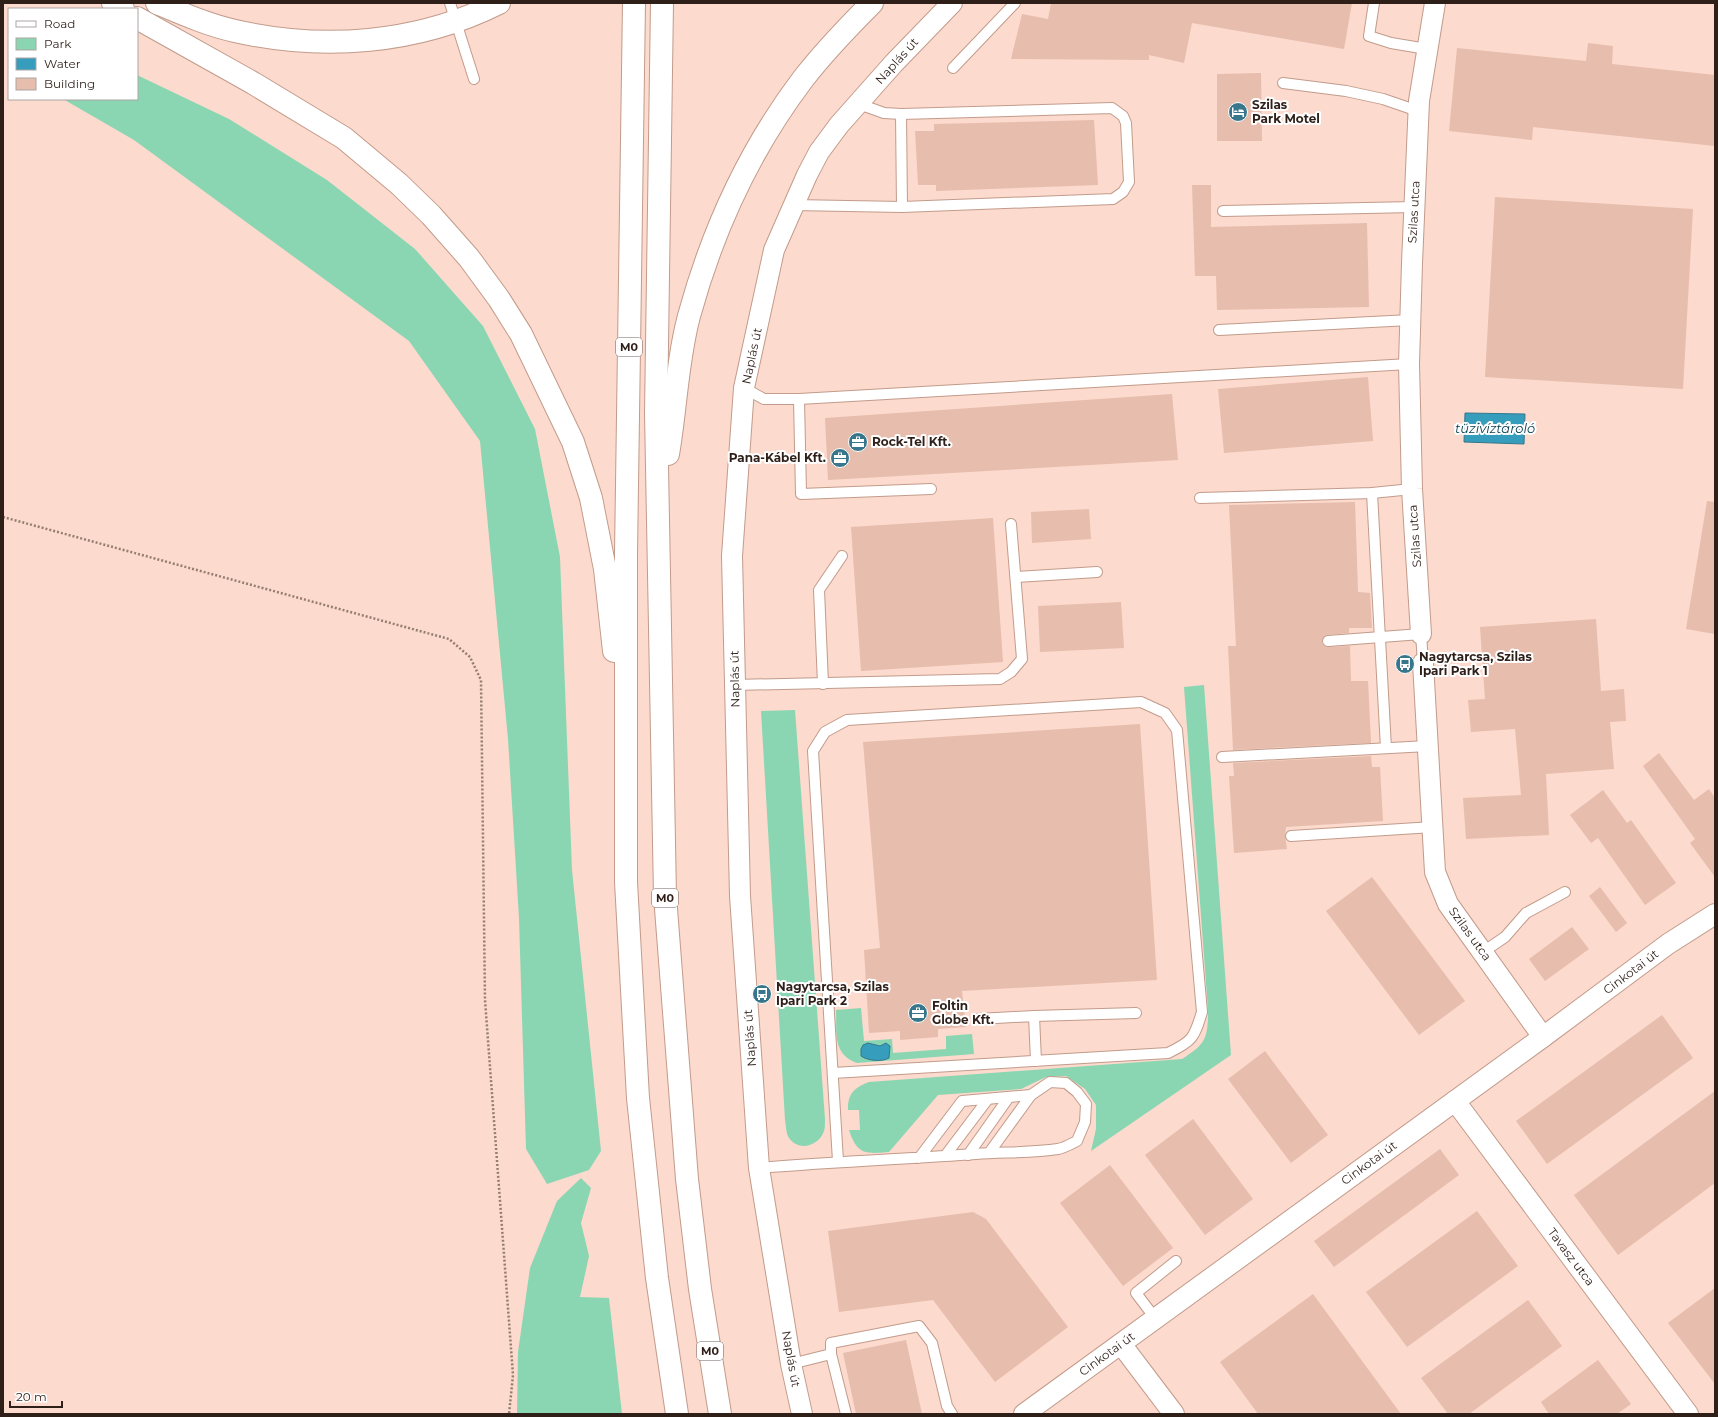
<svg xmlns="http://www.w3.org/2000/svg" width="1718" height="1417" viewBox="0 0 1718 1417" font-family="Montserrat,sans-serif">
  <style>
    .green { fill: #8ad6b2 }
    .water { fill: #379dbd; stroke: #34778c }
    .building { fill: #e7bdad }
    .lines { fill: none; stroke-linecap: round; stroke-linejoin: round }
    .service-casing { stroke: #c29b8b; stroke-width: 12 }
    .minor-casing { stroke: #c29b8b; stroke-width: 22 }
    .trunk-casing { stroke: #c29b8b; stroke-width: 24 }
    .path { stroke: #957d73; stroke-width: 2.5; stroke-dasharray: 2 2; stroke-linecap: butt }
    .service { stroke: #fff; stroke-width: 10 }
    .minor { stroke: #fff; stroke-width: 20 }
    .trunk { stroke: #fff; stroke-width: 22 }
    .labels { text-anchor: middle; stroke-width: 4; stroke-linejoin: round; paint-order: stroke }
    .shield { fill: #fff; stroke: #6d625e; stroke-width: 1 }
    .shield-label { font-size: 11px; font-weight: bold; fill: #2e1f19 }
    .street-label { font-size: 12px; fill: #2e1f19; stroke: #fff }
    .poi-label { font-size: 12px; font-weight: bold; fill: #2e1f19; stroke: #fff; text-anchor: start }
    .water-label { font-size: 13px; font-style: italic; fill: #003c4d; stroke: #fff }
  </style>
  <rect width="100%" height="100%" fill="#fcdacd"/>
  <g class="green">
    <path d="M137,75L229,119L327,180L415,249L483,326L535,429L560,557L572,870L601,1151L589,1170L547,1184L526,1149L519,918L508,739L480,441L409,341L134,140L63,99H137Z"/>
    <path d="M1204,685L1231,1055L1091,1151L1096,1129V1105L1085,1089L1066,1076L1046,1077L1021,1089L938,1095L889,1152C866,1154 857,1155 849,1130H860L859,1110H848C848,1093 854,1088 869,1082L1182,1059C1206,1044 1208,1038 1208,1010L1184,687Z"/>
    <path d="M795,710L825,1119C825,1123 825,1128 824,1131C819,1146 799,1152 789,1138C786,1134 786,1125 785,1120L761,711Z"/>
    <path d="M861,1008L864,1041L892,1039L893,1053L946,1049V1036L972,1034L974,1054L857,1063C832,1054 837,1033 836,1010Z"/>
    <path d="M581,1178L591,1188L581,1223L589,1256L580,1297L609,1298L622,1414H517L518,1352L530,1268L557,1201Z"/>
  </g>
  <g class="water">
    <path d="M1465,413L1525,414L1524,444L1464,442Z"/>
    <path d="M868,1043L880,1046L886,1043L890,1046L889,1058C882,1062 868,1061 861,1056V1049L863,1045Z"/>
  </g>
  <g class="building">
    <path d="M1051,3H1352L1344,49L1192,23L1184,63L1149,55V60L1011,59L1022,14L1048,19Z"/>
    <path d="M1588,43L1613,46L1612,64L1715,75V146L1533,127L1532,140L1449,131L1457,48L1586,61Z"/>
    <path d="M1261,73L1262,141H1217V74Z"/>
    <path d="M1094,120L1098,185L936,191V185H918L915,131H934V124Z"/>
    <path d="M1192,185H1211V227L1367,223L1369,307L1217,310L1216,276H1195Z"/>
    <path d="M1495,197L1693,209L1683,389L1485,377Z"/>
    <path d="M1368,377L1373,441L1224,453L1218,389Z"/>
    <path d="M1172,394L1178,460L828,480L825,418Z"/>
    <path d="M1707,501L1715,502V634L1686,629Z"/>
    <path d="M1355,502L1358,592L1370,593L1372,628H1349V633L1327,635L1324,636L1322,641L1323,645L1328,647L1350,646L1351,681H1368L1371,743L1233,750L1228,646H1236L1229,505Z"/>
    <path d="M1089,509L1091,539L1032,543L1031,512Z"/>
    <path d="M993,518L1003,662L861,671L851,527Z"/>
    <path d="M1121,602L1124,648L1040,652L1038,606Z"/>
    <path d="M1596,619L1601,691L1624,689L1626,721L1610,722L1614,769L1546,774L1549,835L1466,839L1463,798L1521,795L1515,729L1471,732L1468,700L1485,699L1480,627Z"/>
    <path d="M1140,724L1157,980L962,991L966,1027L938,1029V1037L900,1040V1031L869,1033L864,950L880,948L863,742Z"/>
    <path d="M1659,753L1694,800L1709,789L1715,798V877L1690,843L1695,839L1643,766Z"/>
    <path d="M1371,756L1372,767H1380L1383,821L1286,827L1285,836L1287,849L1234,853L1229,776H1234L1233,763Z"/>
    <path d="M1603,790L1627,823L1631,820L1676,883L1645,905L1598,838L1591,843L1570,815Z"/>
    <path d="M1372,877L1465,1001L1419,1035L1326,911Z"/>
    <path d="M1600,887L1627,923L1616,932L1589,896Z"/>
    <path d="M1572,927L1589,949L1545,981L1529,959Z"/>
    <path d="M1662,1015L1693,1058L1547,1164L1516,1121Z"/>
    <path d="M1265,1051L1328,1135L1291,1163L1228,1079Z"/>
    <path d="M1715,1091V1183L1618,1255L1574,1195Z"/>
    <path d="M1193,1119L1253,1199L1205,1235L1145,1155Z"/>
    <path d="M1440,1149L1459,1175L1334,1267L1314,1241Z"/>
    <path d="M1110,1165L1173,1248L1123,1286L1060,1203Z"/>
    <path d="M1477,1211L1518,1266L1407,1347L1366,1292Z"/>
    <path d="M973,1212L986,1219L1068,1327L995,1382L933,1300L839,1312L828,1231Z"/>
    <path d="M1715,1288V1384L1668,1323Z"/>
    <path d="M1313,1294L1401,1414H1258L1220,1362Z"/>
    <path d="M1528,1300L1562,1346L1469,1414H1448L1421,1378Z"/>
    <path d="M906,1340L922,1414H856L843,1353Z"/>
    <path d="M1598,1360L1631,1404L1617,1414H1549L1541,1402Z"/>
  </g>
  <g class="lines">
    <g class="service-casing">
      <g id="service">
        <path d="M450,3L474,79"/>
        <path d="M1374,3L1369,36L1391,43L1427,49"/>
        <path d="M953,68L1015,3"/>
        <path d="M1283,83L1346,91L1383,99L1418,111"/>
        <path d="M901,114L902,207"/>
        <path d="M793,205L902,207L1113,199L1123,192L1129,182L1126,123L1123,116L1112,108L901,114L884,113L859,104"/>
        <path d="M1223,211L1414,207"/>
        <path d="M1219,330L1410,320"/>
        <path d="M744,388L764,399H799L1409,364"/>
        <path d="M799,399L801,494L931,489"/>
        <path d="M1372,493L1386,748"/>
        <path d="M1200,498L1372,493L1412,489"/>
        <path d="M1016,577L1097,572"/>
        <path d="M1328,641L1421,634L1423,663"/>
        <path d="M823,684L819,590L842,556"/>
        <path d="M735,685L1000,679L1011,672L1022,659L1011,524"/>
        <path d="M1222,757L1428,746"/>
        <path d="M1291,836L1433,827"/>
        <path d="M1483,952L1505,937L1526,913L1565,892"/>
        <path d="M1034,1016L1136,1013"/>
        <path d="M978,1019L1034,1016L1036,1061"/>
        <path d="M833,1073L1168,1053C1193,1041 1194,1038 1202,1012L1177,730L1165,713L1141,702L847,720L825,732L813,751L838,1161"/>
        <path d="M989,1153L1031,1095"/>
        <path d="M968,1155L1009,1097"/>
        <path d="M945,1156L988,1099"/>
        <path d="M759,1168C831,1162 903,1159 976,1154C1003,1152 1031,1153 1058,1149C1064,1148 1071,1144 1077,1141L1085,1122L1086,1104L1077,1092L1066,1083L1050,1082L1031,1095L962,1101L919,1158"/>
        <path d="M1155,1318L1136,1293L1176,1261"/>
        <path d="M831,1354V1343L919,1326L932,1343L947,1406L952,1414"/>
        <path d="M791,1364L831,1354L846,1414"/>
      </g>
    </g>
    <g class="minor-casing">
      <g id="minor">
        <path d="M1421,634L1412,489L1409,364L1412,263L1419,101L1435,3"/>
        <path d="M1423,663L1435,872L1448,904L1543,1037"/>
        <path d="M1455,1101L1688,1414"/>
        <path d="M1121,1344L1174,1414"/>
        <path d="M802,1414L791,1364L759,1168L740,896L732,556L744,388L774,250L807,175L819,152L839,125L894,63L952,3"/>
        <path d="M1024,1414L1543,1037L1668,944L1715,914"/>
      </g>
    </g>
    <g class="trunk-casing">
      <g id="trunk">
        <path d="M113,3L123,9"/>
        <path d="M157,3C183,14 208,25 235,31C323,51 417,44 499,3"/>
        <path d="M634,3L626,554V882L638,1098L657,1278L677,1414"/>
        <path d="M662,3L656,413L665,896L687,1179L700,1289L720,1414"/>
        <path d="M137,18L253,83L344,138L399,184L431,215L469,258L499,299L521,334L573,442L591,498L605,569L614,651"/>
        <path d="M668,454C676,408 677,361 689,316C712,232 750,149 803,79C824,52 848,27 872,3"/>
      </g>
    </g>
    <path class="path" d="M3,517L449,639L470,657L481,680L485,1000L513,1375L509,1414"/>
    <use href="#service" class="service"/>
    <use href="#minor" class="minor"/>
    <use href="#trunk" class="trunk"/>
  </g>
  <defs>
    <g id="hotel-disc" transform="scale(1)"><circle r="9.5" fill="#38768c" stroke="#fff"/><path d="M-6-4.5h1.5V1H6V5H4.5V3h-9V5H-6ZM-4 0a1.8 1.8 0 1 1 3.6 0ZM.5 0V-2.5h3Q6-2.5 6 0Z" fill="#fff"/></g>
    <g id="office-disc" transform="scale(1)"><circle r="9.5" fill="#38768c" stroke="#fff"/><path d="M-6-3h4V-5.5h4V-3h4V5H-6ZM-1-4.5V-3h2v-1.5ZM-6 0V1H6V0Z" fill="#fff"/></g>
    <g id="bus-disc" transform="scale(1)"><circle r="9.5" fill="#38768c" stroke="#fff"/><path d="M-5-6H5V4H4V6H2V4H-2V6H-4V4H-5ZM-3.5-4V0h7V-4ZM-3.5 1.2v1.5H-2V1.2ZM2 1.2v1.5H3.5V1.2Z" fill="#fff"/></g>
  </defs>
  <g fill-rule="evenodd">
    <use href="#hotel-disc" x="1238" y="112"/>
    <use href="#office-disc" x="858" y="442"/>
    <use href="#office-disc" x="840" y="458"/>
    <use href="#bus-disc" x="1405" y="664"/>
    <use href="#bus-disc" x="762" y="994"/>
    <use href="#office-disc" x="918" y="1013"/>
  </g>
  <g class="labels">
    <g class="shield">
      <rect x="616" y="338" width="26" height="18" rx="3"/>
      <rect x="652" y="889" width="26" height="18" rx="3"/>
      <rect x="697" y="1342" width="26" height="18" rx="3"/>
    </g>
    <g class="shield-label">
      <text x="629" y="351">M0</text>
      <text x="665" y="902">M0</text>
      <text x="710" y="1355">M0</text>
    </g>
    <g class="street-label">
      <text transform="translate(897 61) rotate(-48)" y="4">Naplás út</text>
      <text transform="translate(1414 212) rotate(-87)" y="4">Szilas utca</text>
      <text transform="translate(752 356) rotate(-78)" y="4">Naplás út</text>
      <text transform="translate(1415 536) rotate(-94)" y="4">Szilas utca</text>
      <text transform="translate(735 679) rotate(-91)" y="4">Naplás út</text>
      <text transform="translate(1470 934) rotate(54)" y="4">Szilas utca</text>
      <text transform="translate(1631 972) rotate(-37)" y="4">Cinkotai út</text>
      <text transform="translate(750 1038) rotate(-94)" y="4">Naplás út</text>
      <text transform="translate(1369 1163) rotate(-36)" y="4">Cinkotai út</text>
      <text transform="translate(1571 1257) rotate(53)" y="4">Tavasz utca</text>
      <text transform="translate(1107 1354) rotate(-36)" y="4">Cinkotai út</text>
      <text transform="translate(791 1359) rotate(80)" y="4">Naplás út</text>
    </g>
    <g class="poi-label">
      <text x="1252" y="109">Szilas<tspan x="1252" dy="14">Park Motel</tspan></text>
      <text x="872" y="446">Rock-Tel Kft.</text>
      <text x="826" y="462" text-anchor="end">Pana-Kábel Kft.</text>
      <text x="1419" y="661">Nagytarcsa, Szilas<tspan x="1419" dy="14">Ipari Park 1</tspan></text>
      <text x="776" y="991">Nagytarcsa, Szilas<tspan x="776" dy="14">Ipari Park 2</tspan></text>
      <text x="932" y="1010">Foltin<tspan x="932" dy="14">Globe Kft.</tspan></text>
    </g>
    <g class="water-label">
      <text x="1495" y="433">tüzivíztároló</text>
    </g>
  </g>
  <rect width="1718" height="1417" fill="none" stroke="#2e1f19" stroke-width="8"/>
  <rect x="8" y="8" width="130" height="92" fill="#ffffff" stroke="#aba5a3"/>
  <rect x="16" y="21" width="20" height="6" fill="#ffffff" stroke="#aba5a3"/>
  <text x="44" y="28" font-size="12" fill="#2e1f19">Road</text>
  <rect x="16" y="38" width="20" height="12" fill="#8ad6b2" stroke="#aba5a3"/>
  <text x="44" y="48" font-size="12" fill="#2e1f19">Park</text>
  <rect x="16" y="58" width="20" height="12" fill="#379dbd" stroke="#aba5a3"/>
  <text x="44" y="68" font-size="12" fill="#2e1f19">Water</text>
  <rect x="16" y="78" width="20" height="12" fill="#e7bdad" stroke="#aba5a3"/>
  <text x="44" y="88" font-size="12" fill="#2e1f19">Building</text>
  <path d="M10 1401v6h52v-6" fill="none" stroke="#2e1f19" stroke-width="2"/>
  <text x="16" y="1401" font-size="12" fill="#2e1f19" stroke="#ffffff" stroke-width="3" paint-order="stroke">20 m</text>
</svg>
